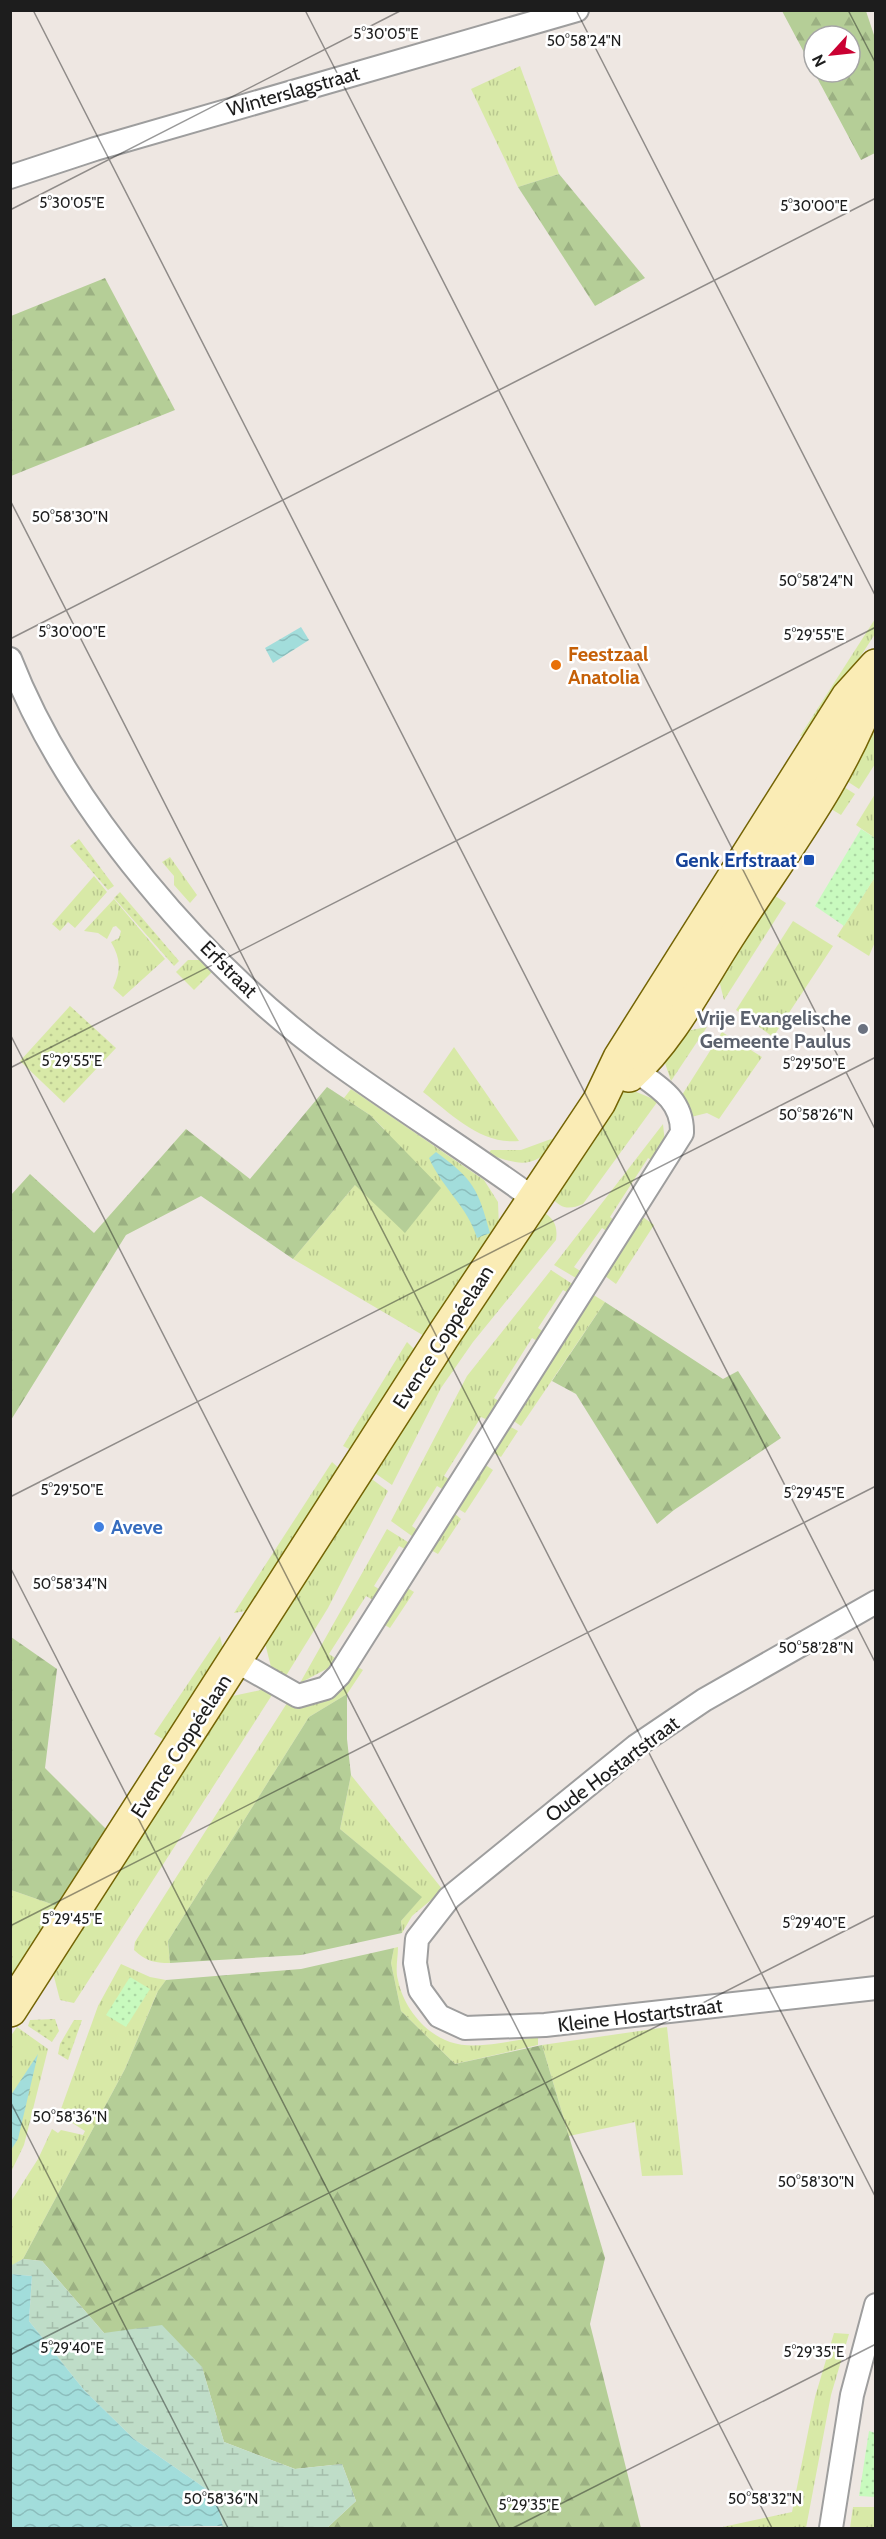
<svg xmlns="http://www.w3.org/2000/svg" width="886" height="2539" viewBox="0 0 886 2539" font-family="Cabin,sans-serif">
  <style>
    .grass { fill: url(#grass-tufts) }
    .forest { fill: url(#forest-firs) }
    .wetland { fill: url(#wetland-marsh) }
    .park { fill: url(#park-dots) }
    .garden { fill: url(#garden-dots) }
    .water { fill: url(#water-waves) }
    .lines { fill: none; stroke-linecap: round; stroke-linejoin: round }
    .street-casing { stroke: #9e9e9e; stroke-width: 26 }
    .secondary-casing { stroke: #746404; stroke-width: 36 }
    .street { stroke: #fff; stroke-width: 22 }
    .secondary { stroke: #faecb5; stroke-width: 33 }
    .ticks { fill: none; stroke: #1d1d1d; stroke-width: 1.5; stroke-opacity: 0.45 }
    .food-dot { fill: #e8710a; stroke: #fff; stroke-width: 2 }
    .transit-dot { fill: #1a4fb4; stroke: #fff; stroke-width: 2 }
    .worship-dot { fill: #6b7280; stroke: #fff; stroke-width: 2 }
    .shop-dot { fill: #3f7fe0; stroke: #fff; stroke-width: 2 }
    .labels { text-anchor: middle; stroke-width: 5; stroke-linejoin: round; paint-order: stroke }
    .street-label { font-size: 20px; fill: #1d1d1d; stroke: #fff }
    .food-label { font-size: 20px; font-weight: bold; fill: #c56008; stroke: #fff; text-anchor: start }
    .transit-label { font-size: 20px; font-weight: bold; fill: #164399; stroke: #fff; text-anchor: end }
    .worship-label { font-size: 20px; font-weight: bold; fill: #5b616d; stroke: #fff; text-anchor: end }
    .shop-label { font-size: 20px; font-weight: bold; fill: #366cbe; stroke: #fff; text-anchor: start }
    .ticks-label { font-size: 15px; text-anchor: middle; fill: #1d1d1d; stroke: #fff; stroke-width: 5; stroke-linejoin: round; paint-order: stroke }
  </style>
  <defs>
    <pattern id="grass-tufts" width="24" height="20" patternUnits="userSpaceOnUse" patternTransform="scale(1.5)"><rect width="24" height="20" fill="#d8e9a7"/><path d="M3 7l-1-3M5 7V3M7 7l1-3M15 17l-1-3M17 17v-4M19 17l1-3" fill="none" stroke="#b9c78f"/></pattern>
    <pattern id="forest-firs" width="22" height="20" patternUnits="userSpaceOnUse" patternTransform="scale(1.5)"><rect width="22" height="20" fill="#b5ce97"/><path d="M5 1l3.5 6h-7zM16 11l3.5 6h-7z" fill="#9bb082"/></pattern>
    <pattern id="wetland-marsh" width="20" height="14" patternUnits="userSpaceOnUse" patternTransform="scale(1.5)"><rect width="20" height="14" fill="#bfddc8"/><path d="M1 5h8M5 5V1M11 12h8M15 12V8" fill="none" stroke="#a4bdab"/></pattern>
    <pattern id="park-dots" width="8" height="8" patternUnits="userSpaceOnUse" patternTransform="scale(1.5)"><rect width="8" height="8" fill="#c8fabe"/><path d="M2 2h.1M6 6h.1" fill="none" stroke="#abd6a3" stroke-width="1.8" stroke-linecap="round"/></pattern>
    <pattern id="garden-dots" width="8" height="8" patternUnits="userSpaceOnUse" patternTransform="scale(1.5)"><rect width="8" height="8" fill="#d8e9a7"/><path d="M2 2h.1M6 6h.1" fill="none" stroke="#b9c78f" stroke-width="1.8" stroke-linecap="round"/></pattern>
    <pattern id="water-waves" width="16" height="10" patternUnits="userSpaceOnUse" patternTransform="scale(1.5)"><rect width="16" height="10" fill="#a2dddb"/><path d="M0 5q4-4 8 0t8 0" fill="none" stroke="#8bbdbc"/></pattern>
  </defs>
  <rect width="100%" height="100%" fill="#eee7e2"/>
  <g class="grass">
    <path d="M520,66L559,174L518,187L471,89Z"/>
    <path d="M875,619V634L810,734L800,736Z"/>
    <path d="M875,733V764L859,789L839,776L862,738Z"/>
    <path d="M836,782L855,794L841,815L823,804Z"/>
    <path d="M875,794V838L856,825Z"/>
    <path d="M170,857L197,895L190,903L174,885V876L162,862Z"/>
    <path d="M94,876L107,892L75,928L68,922L60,931L52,924Z"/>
    <path d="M875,877V942L869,956L837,936Z"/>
    <path d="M766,890L786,903L724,1000L716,968Z"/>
    <path d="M114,899L165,959L123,997L113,988C121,971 121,959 111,942L119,938L121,931L116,926L113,927L107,939L98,933L84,931Z"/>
    <path d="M793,921L833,946L773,1037L736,1010Z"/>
    <path d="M188,960H202L212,972L194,990L176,972Z"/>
    <path d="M707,1027L671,1081L663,1057L681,1032Z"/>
    <path d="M722,1032L762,1057L719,1119L707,1113L691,1117L682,1095Z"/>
    <path d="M454,1047L519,1141C481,1145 451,1114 423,1092Z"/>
    <path d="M627,1088L658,1101L583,1204C569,1210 561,1209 551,1197L602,1120Z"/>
    <path d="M351,1089L484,1180L498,1202L499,1228L426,1337L293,1259L355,1185L384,1129L370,1115L344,1098Z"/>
    <path d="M663,1124L665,1143L657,1163L648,1158L610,1217L618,1223L611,1234L602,1228L574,1267L585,1274L581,1281L554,1265Z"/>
    <path d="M551,1139L557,1141C535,1170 518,1165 488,1154L491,1150H521Z"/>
    <path d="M542,1211C554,1219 558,1225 556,1240L473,1342L441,1388L392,1485L372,1471Z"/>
    <path d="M643,1217L654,1225L616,1284L605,1276Z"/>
    <path d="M551,1270L577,1287L572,1295L563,1290L538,1328L547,1334L541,1343L532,1338L494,1398L503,1403L490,1421L481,1417L444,1476L452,1481L446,1491L437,1486L412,1526L420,1532L416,1539L391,1521L467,1376Z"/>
    <path d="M592,1294L605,1302L521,1426L512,1420Z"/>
    <path d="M407,1342L417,1352L356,1447L349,1449L343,1446Z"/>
    <path d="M509,1426L518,1431L501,1457L492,1452Z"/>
    <path d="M332,1462L342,1471L251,1610L234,1613Z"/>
    <path d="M484,1464L493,1470L465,1513L457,1508Z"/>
    <path d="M369,1477L388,1491L328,1608L284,1679L272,1671L264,1639Z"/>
    <path d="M454,1513L461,1519L438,1554L429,1549Z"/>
    <path d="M387,1529L411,1544L407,1550L399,1546L374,1586L382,1591L375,1601L366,1596L329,1654L338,1660L334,1665L300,1683Z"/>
    <path d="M406,1587L414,1592L390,1628L383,1624Z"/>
    <path d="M220,1636L224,1653L168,1742L154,1734Z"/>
    <path d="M356,1666L363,1670L347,1694L309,1717L168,1941L170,1963C154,1963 146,1961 134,1950L135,1942L287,1703C323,1709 337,1693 356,1666Z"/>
    <path d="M266,1689L272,1695L74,2003L60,2000L52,1969L228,1697Z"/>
    <path d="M351,1775L443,1890L412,1916L402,1933L401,1921L421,1897L340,1829Z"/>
    <path d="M11,1890L60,1907L11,1986Z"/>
    <path d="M398,1947C398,1958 395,1970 398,1980C403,2006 424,2033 450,2042C476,2051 512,2040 538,2037V2045L455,2064L401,2011L391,1963L394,1948Z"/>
    <path d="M121,1964L150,1977L166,1980L157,1993L125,2069L23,2259L11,2266L10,2203L38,2159L52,2129L58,2133L61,2130L83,2135L85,2131L66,2119L68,2115L61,2109L98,2006Z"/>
    <path d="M17,2027L48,2049L24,2145L11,2172L10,2037Z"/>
    <path d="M667,2027L683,2175L642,2176L635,2122L569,2136L542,2045Z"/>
    <path d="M834,2333L849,2334L831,2395L806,2528H718L792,2512L815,2397Z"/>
    <path d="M853,2507H875V2528H850Z"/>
  </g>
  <g class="forest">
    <path d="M782,11H866L875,38V153L861,160L814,72H850V36H814V71Z"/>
    <path d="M559,174L645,278L595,306L518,187Z"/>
    <path d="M105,278L175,410L11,476V316Z"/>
    <path d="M327,1087L370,1115L441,1188L405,1233L355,1185L293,1259L201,1196L126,1235L11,1420V1195L30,1174L94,1233L186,1129L250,1179Z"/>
    <path d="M605,1302L723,1379L738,1371L781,1438L674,1510L657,1524L576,1394L552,1381Z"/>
    <path d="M11,1637L57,1669L45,1768L108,1831L60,1907L11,1890Z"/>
    <path d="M347,1694V1739L351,1775L340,1829L422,1897L401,1921L402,1933L301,1955L170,1963L168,1941L309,1717Z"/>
    <path d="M394,1948L391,1963L401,2011L455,2064L542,2045L605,2258L590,2324L641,2528H327L356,2501L342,2464L295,2469L224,2442L202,2367L104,2333L42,2261L23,2259L125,2069L158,1991L166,1980L301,1969Z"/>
  </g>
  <path class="wetland" d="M23,2259L42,2261L104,2333L162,2325L202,2367L224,2442L295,2469L342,2464L356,2501L327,2528H218L223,2526L215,2495L134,2439L84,2390L29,2321L32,2276L11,2274L10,2266Z"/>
  <g class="park">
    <path d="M861,829L875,838V877L844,926L815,906Z"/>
    <path d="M130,1977L150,1989L126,2027L106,2015Z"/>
    <path d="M869,2431L875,2433V2497L859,2496Z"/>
  </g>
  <g class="garden">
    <path d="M79,839L114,886L108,890L70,846Z"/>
    <path d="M120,892L179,961L174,966L114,898Z"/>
    <path d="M70,1006L116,1048L64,1103L20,1061Z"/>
    <path d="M55,2019L59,2031L52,2042L28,2026L30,2020Z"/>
    <path d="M74,2020H82L68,2060L58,2054L60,2044Z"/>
  </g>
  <g class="water">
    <path d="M301,627L309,640L273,663L265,648Z"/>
    <path d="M436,1152C474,1180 478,1189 490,1233L477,1238C468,1207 442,1188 429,1158Z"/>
    <path d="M38,2054L18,2139L11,2150V2095Z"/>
    <path d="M11,2274L32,2276L29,2321L84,2390L134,2439L215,2495L223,2526L11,2528Z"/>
  </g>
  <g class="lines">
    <g class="street-casing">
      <g id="street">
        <path d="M10,177L95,149L577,10"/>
        <path d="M10,659C68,808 204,966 333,1060C399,1108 468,1151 534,1199"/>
        <path d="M876,1602L704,1700L636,1746L449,1898L417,1939L415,1963L420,1990L439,2016L465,2028L545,2025L876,1988"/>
        <path d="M236,1661L298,1696L326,1688L339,1675L682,1133C683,1094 649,1083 623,1061"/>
        <path d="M831,2528L852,2395L876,2305"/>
      </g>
    </g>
    <g class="secondary-casing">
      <g id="secondary">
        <path d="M629,1075C670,1039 700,979 730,933C780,855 842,776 872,688"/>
        <path d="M10,2010L443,1336L599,1102L620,1058L848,697L876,666"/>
      </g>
    </g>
    <use href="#street" class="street"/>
    <use href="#secondary" class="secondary"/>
  </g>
  <path class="ticks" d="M33,10L876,1664M305,10L876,1131M576,10L876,597M848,10L876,64M10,210L402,10M10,500L876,2198M10,639L876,198M10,1034L772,2528M10,1068L876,627M10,1497L876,1057M10,1567L500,2528M10,1926L876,1486M10,2101L228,2528M10,2355L876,1915M513,2528L876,2344"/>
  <circle class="food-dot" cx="556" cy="665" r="6"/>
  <rect class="transit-dot" x="803" y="854" width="12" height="12" rx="3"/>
  <circle class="worship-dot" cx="863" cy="1029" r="6"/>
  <circle class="shop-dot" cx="99" cy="1527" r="6"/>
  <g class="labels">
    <g class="street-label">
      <text transform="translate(293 91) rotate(-16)" y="7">Winterslagstraat</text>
      <text transform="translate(229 969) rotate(45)" y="7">Erfstraat</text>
      <text transform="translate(443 1337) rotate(-57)" y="7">Evence Coppéelaan</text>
      <text transform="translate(181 1746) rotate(-57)" y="7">Evence Coppéelaan</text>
      <text transform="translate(612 1769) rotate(-37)" y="7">Oude Hostartstraat</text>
      <text transform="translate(640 2015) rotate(-7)" y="7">Kleine Hostartstraat</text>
    </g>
    <g class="food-label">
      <text x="568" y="661">Feestzaal<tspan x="568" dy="23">Anatolia</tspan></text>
    </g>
    <g class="transit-label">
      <text x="797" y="867">Genk Erfstraat</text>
    </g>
    <g class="worship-label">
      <text x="851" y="1025">Vrije Evangelische<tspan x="851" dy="23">Gemeente Paulus</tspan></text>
    </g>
    <g class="shop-label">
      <text x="111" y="1534">Aveve</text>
    </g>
  </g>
  <g class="ticks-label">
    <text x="386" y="39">5°30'05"E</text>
    <text x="584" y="46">50°58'24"N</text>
    <text x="72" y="208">5°30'05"E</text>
    <text x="814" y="211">5°30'00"E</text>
    <text x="70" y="522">50°58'30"N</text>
    <text x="816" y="586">50°58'24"N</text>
    <text x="72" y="637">5°30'00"E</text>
    <text x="814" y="640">5°29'55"E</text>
    <text x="72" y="1066">5°29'55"E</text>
    <text x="814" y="1069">5°29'50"E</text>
    <text x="816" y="1120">50°58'26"N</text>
    <text x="72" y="1495">5°29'50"E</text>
    <text x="814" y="1498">5°29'45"E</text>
    <text x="70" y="1589">50°58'34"N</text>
    <text x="816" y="1653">50°58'28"N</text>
    <text x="72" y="1924">5°29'45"E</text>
    <text x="814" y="1928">5°29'40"E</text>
    <text x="70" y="2122">50°58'36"N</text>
    <text x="816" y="2187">50°58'30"N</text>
    <text x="72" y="2353">5°29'40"E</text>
    <text x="814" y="2357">5°29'35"E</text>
    <text x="221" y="2504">50°58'36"N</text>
    <text x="765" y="2504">50°58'32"N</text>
    <text x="529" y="2510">5°29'35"E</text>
  </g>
  <rect width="886" height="2539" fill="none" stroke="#1d1d1d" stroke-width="24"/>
  <g transform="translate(832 54) rotate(243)"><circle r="28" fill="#ffffff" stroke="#a5a5a5" stroke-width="1.5"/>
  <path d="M0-4.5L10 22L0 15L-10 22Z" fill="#ca0032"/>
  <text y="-9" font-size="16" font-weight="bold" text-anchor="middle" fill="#1d1d1d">N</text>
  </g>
</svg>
